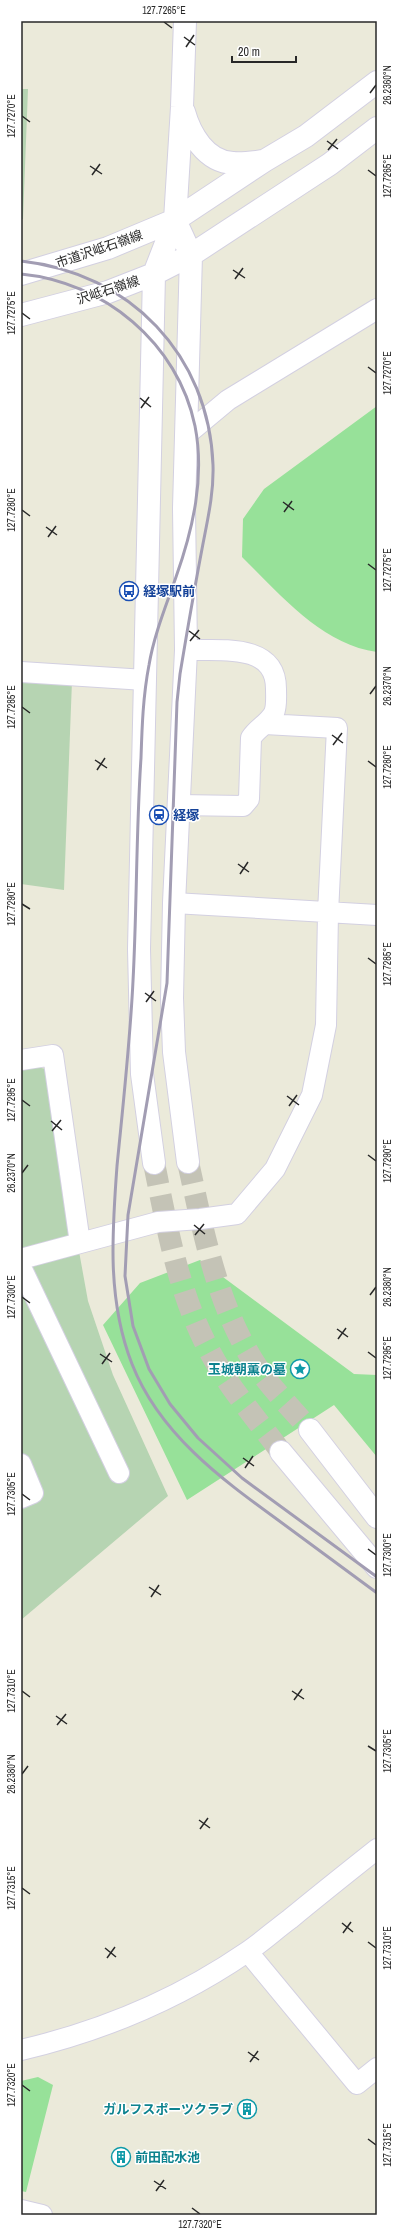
<svg xmlns="http://www.w3.org/2000/svg" width="398" height="2236" viewBox="0 0 398 2236" font-family="'Archivo Narrow','Noto Sans JP',sans-serif">
<style>
.green{fill:#97e199}
.cemetery{fill:#b6d4b2}
.lines{fill:none;stroke-linecap:round;stroke-linejoin:round}
.tertiary-tunnel{stroke:#c4c3b6;stroke-width:22;stroke-dasharray:22 11;stroke-linecap:butt}
.minor-casing{stroke:#d3d0e1;stroke-width:22}
.tertiary-casing{stroke:#d3d0e1;stroke-width:24}
.minor{stroke:#fff;stroke-width:20}
.tertiary{stroke:#fff;stroke-width:22}
.rail{stroke:#a29db3;stroke-width:3}
.ticks{fill:none;stroke:#282828;stroke-width:1.5}
.labels{text-anchor:middle;dominant-baseline:central;stroke-width:3;stroke-linejoin:round;paint-order:stroke}
.street-label{font-size:13px;fill:#282828;stroke:#fff}
.transit-label{font-size:13px;font-weight:bold;fill:#164399;stroke:#fff;text-anchor:start}
.culture-label{font-size:13px;font-weight:bold;fill:#0d838f;stroke:#fff;text-anchor:end}
.neatline{fill:none;stroke:#282828;stroke-width:1.5}
.ticks-label{font-size:10px;text-anchor:middle;fill:#282828}
</style>
<rect width="100%" height="100%" fill="#ebeada"/>
<path class="green" d="M377,406V652C321,644 281,595 242,557L243,519L264,489Z
M200,1260L354,1374L377,1375V1457L334,1405L187,1500L103,1325L140,1283Z
M38,2077L53,2085L26,2192L21,2191V2081Z"/>
<path class="cemetery" d="M21,89H28L23,219H21Z
M21,679L72,681L64,890L21,884Z
M27,1065L46,1069L88,1301L113,1375L168,1496L21,1620V1070Z"/>
<g class="lines">
<path class="tertiary-tunnel" d="M188,1162C204,1234 217,1308 259,1370C274,1391 294,1411 310,1430
M154,1163C167,1227 178,1292 209,1350C228,1387 257,1419 281,1452"/>
<defs>
<path id="minor" d="M186,435L228,400L377,309
M21,672L145,680
M178,805L243,806L249,799L251,738C257,728 268,724 274,713C277,706 276,697 276,689C276,642 219,651 186,650
M174,903L377,915
M21,1060L53,1055L80,1243
M21,1259L158,1222L200,1219L237,1214L275,1169L312,1095L326,1025L328,913L337,728L265,724
M21,1267L119,1473
M21,1464L33,1493L21,1498
M248,1952L357,2084L377,2068
M21,2050C102,2031 177,2000 247,1952C262,1942 275,1930 290,1919C319,1895 348,1872 377,1849
M21,2210L42,2215"/>
<path id="tertiary" d="M184,112C190,134 206,162 233,163C243,164 254,162 264,161
M175,220L191,255L184,508L186,650L174,903L172,998L174,1052L188,1162
M21,274L108,248L175,220L264,161L306,136L377,82
M21,315L108,292L154,274L191,255L330,164L377,128
M154,1163L142,1074L139,949L154,274L175,220L182,107L185,21
M310,1430L377,1517
M281,1452L377,1567"/>
</defs>
<use href="#minor" class="minor-casing"/>
<use href="#tertiary" class="tertiary-casing"/>
<use href="#minor" class="minor"/>
<use href="#tertiary" class="tertiary"/>
<path class="rail" d="M21,261C130,273 209,355 213,465C214,494 207,522 202,549C194,591 187,632 180,674L177,702L167,983L128,1215L125,1276L133,1326L149,1369L170,1404L198,1438L242,1478L377,1577
M21,274C104,282 178,343 195,426C205,477 193,529 176,577C166,606 154,635 149,665C143,696 142,727 141,758C136,832 137,907 133,981C130,1043 123,1105 117,1166C112,1233 107,1300 132,1364C159,1433 220,1478 278,1520C311,1544 344,1569 377,1593"/>
</g>
<path class="ticks" d="M164,22L172,28M184,37L195,45M186,47L194,35M370,93L376,85M22,116L30,122M327,141L338,149M328,150L337,139M90,166L102,174M368,170L376,176M92,175L100,164M233,270L245,278M235,279L243,268M22,313L30,319M368,367L376,373M140,398L151,407M141,408L149,397M283,502L294,510M22,510L30,516M284,512L292,501M46,527L57,535M48,537L56,526M368,564L376,570M189,631L200,639M190,641L199,630M370,694L376,686M22,707L30,713M332,735L343,743M333,745L342,733M95,760L107,768M368,761L376,767M97,770L105,758M238,864L249,872M240,874L248,862M22,904L30,909M368,958L376,964M145,993L156,1001M146,1002L154,991M287,1096L299,1105M22,1100L30,1106M289,1106L297,1095M51,1121L62,1130M52,1131L61,1120M368,1155L376,1161M22,1173L28,1165M194,1225L205,1234M195,1235L204,1224M370,1295L376,1287M22,1297L30,1303M337,1329L348,1337M338,1339L346,1328M368,1352L376,1358M100,1354L112,1362M102,1364L110,1353M243,1458L254,1466M245,1468L253,1456M22,1494L30,1500M368,1549L376,1555M149,1587L161,1595M151,1597L159,1585M22,1691L30,1697M292,1691L304,1699M294,1700L302,1689M56,1716L67,1724M57,1725L66,1714M368,1746L376,1751M22,1774L28,1766M199,1820L210,1828M200,1829L208,1818M22,1888L30,1894M342,1923L353,1932M343,1933L351,1922M368,1942L376,1948M105,1948L116,1957M107,1958L115,1947M248,2052L259,2060M250,2062L258,2051M22,2085L30,2091M368,2139L376,2145M154,2181L166,2189M156,2191L164,2180M192,2208L200,2214"/>
<defs>
<symbol id="bus-ring" viewBox="-11 -11 22 22"><circle r="9.5" fill="#fff" stroke="#1a4fb4" stroke-width="1.5"/><path d="M-5-6H5V4H4V6H2V4H-2V6H-4V4H-5ZM-3.5-4V0h7V-4ZM-3.5 1.2v1.5H-2V1.2ZM2 1.2v1.5H3.5V1.2Z" fill="#1a4fb4"/></symbol>
<symbol id="station-ring" viewBox="-11 -11 22 22"><circle r="9.5" fill="#fff" stroke="#1a4fb4" stroke-width="1.5"/><path d="M-3-6H3Q5-6 5-4V2Q5 4 3 4L4.5 6H3L1.5 4h-3L-3 6H-4.5L-3 4Q-5 4-5 2V-4Q-5-6-3-6ZM-3.5-4v3h7v-3ZM-3.5 1v1.5H-2V1ZM2 1v1.5H3.5V1Z" fill="#1a4fb4"/></symbol>
<symbol id="sight-ring" viewBox="-11 -11 22 22"><circle r="9.5" fill="#fff" stroke="#0f9aa8" stroke-width="1.5"/><path d="M0-6L1.8-2.2L6-1.7L2.9 1.2L3.7 5.4L0 3.3L-3.7 5.4L-2.9 1.2L-6-1.7L-1.8-2.2Z" fill="#0f9aa8"/></symbol>
<symbol id="building-ring" viewBox="-11 -11 22 22"><circle r="9.5" fill="#fff" stroke="#0f9aa8" stroke-width="1.5"/><path d="M-4-6H4V6H1V3H-1V6H-4ZM-2.5-4.3h1.7v1.8h-1.7ZM.8-4.3h1.7v1.8H.8ZM-2.5-1h1.7V.8h-1.7ZM.8-1h1.7V.8H.8Z" fill="#0f9aa8"/></symbol>
</defs>
<g fill-rule="evenodd">
<use href="#bus-ring" x="118" y="580" width="22" height="22"/>
<use href="#station-ring" x="148" y="804" width="22" height="22"/>
<use href="#sight-ring" x="289" y="1358" width="22" height="22"/>
<use href="#building-ring" x="236" y="2098" width="22" height="22"/>
<use href="#building-ring" x="110" y="2146" width="22" height="22"/>
</g>
<g class="labels">
<g class="street-label">
<text transform="translate(99 249) rotate(-19)">市道沢岻石嶺線</text>
<text transform="translate(108 290) rotate(-18)">沢岻石嶺線</text>
</g>
<g class="transit-label">
<text x="143" y="591">経塚駅前</text>
<text x="173" y="815">経塚</text>
</g>
<g class="culture-label">
<text x="286" y="1369">玉城朝薫の墓</text>
<text x="233" y="2109">ガルフスポーツクラブ</text>
<text x="135" y="2157" text-anchor="start">前田配水池</text>
</g>
</g>
<rect width="398" height="2236" fill="none" stroke="#ffffff" stroke-width="44"/>
<path d="M232 56v6h64v-6" fill="none" stroke="#282828" stroke-width="2"/>
<text x="238" y="56" font-size="12" fill="#282828" stroke="#ffffff" stroke-width="3" paint-order="stroke">20 m</text>
<rect x="22" y="22" width="354" height="2192" class="neatline"/>
<g class="ticks-label">
<text x="164" y="14">127.7265°E</text>
<text transform="translate(387 85) rotate(-90)" y="4">26.2360°N</text>
<text transform="translate(11 116) rotate(-90)" y="4">127.7270°E</text>
<text transform="translate(387 176) rotate(-90)" y="4">127.7265°E</text>
<text transform="translate(11 313) rotate(-90)" y="4">127.7275°E</text>
<text transform="translate(387 373) rotate(-90)" y="4">127.7270°E</text>
<text transform="translate(11 510) rotate(-90)" y="4">127.7280°E</text>
<text transform="translate(387 570) rotate(-90)" y="4">127.7275°E</text>
<text transform="translate(387 686) rotate(-90)" y="4">26.2370°N</text>
<text transform="translate(11 707) rotate(-90)" y="4">127.7285°E</text>
<text transform="translate(387 767) rotate(-90)" y="4">127.7280°E</text>
<text transform="translate(11 904) rotate(-90)" y="4">127.7290°E</text>
<text transform="translate(387 964) rotate(-90)" y="4">127.7285°E</text>
<text transform="translate(11 1100) rotate(-90)" y="4">127.7295°E</text>
<text transform="translate(387 1161) rotate(-90)" y="4">127.7290°E</text>
<text transform="translate(11 1173) rotate(-90)" y="4">26.2370°N</text>
<text transform="translate(387 1287) rotate(-90)" y="4">26.2380°N</text>
<text transform="translate(11 1297) rotate(-90)" y="4">127.7300°E</text>
<text transform="translate(387 1358) rotate(-90)" y="4">127.7295°E</text>
<text transform="translate(11 1494) rotate(-90)" y="4">127.7305°E</text>
<text transform="translate(387 1555) rotate(-90)" y="4">127.7300°E</text>
<text transform="translate(11 1691) rotate(-90)" y="4">127.7310°E</text>
<text transform="translate(387 1751) rotate(-90)" y="4">127.7305°E</text>
<text transform="translate(11 1774) rotate(-90)" y="4">26.2380°N</text>
<text transform="translate(11 1888) rotate(-90)" y="4">127.7315°E</text>
<text transform="translate(387 1948) rotate(-90)" y="4">127.7310°E</text>
<text transform="translate(11 2085) rotate(-90)" y="4">127.7320°E</text>
<text transform="translate(387 2145) rotate(-90)" y="4">127.7315°E</text>
<text x="200" y="2228">127.7320°E</text>
</g>
</svg>
